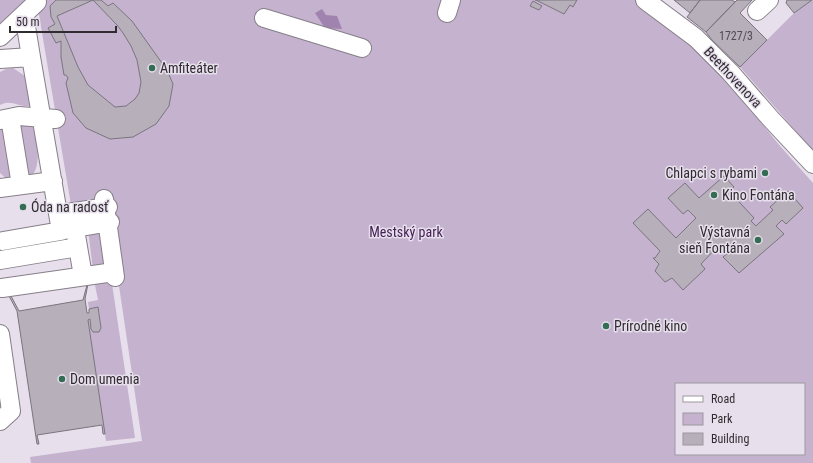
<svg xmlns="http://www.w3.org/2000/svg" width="813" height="463" viewBox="0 0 813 463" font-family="'Roboto Condensed',sans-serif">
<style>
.green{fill:#c4b2ce;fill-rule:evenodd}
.water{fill:#a084af}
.building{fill:#b7b0bb;stroke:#7b757f;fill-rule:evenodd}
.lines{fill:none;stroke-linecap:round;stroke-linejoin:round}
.minor-casing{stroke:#867f89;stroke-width:20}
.minor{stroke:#fff;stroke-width:18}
.poi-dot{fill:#346c54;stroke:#e7dfeb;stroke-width:1.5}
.labels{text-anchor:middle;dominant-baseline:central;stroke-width:3;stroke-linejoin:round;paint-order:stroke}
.number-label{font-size:12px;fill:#514d54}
.poi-label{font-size:14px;fill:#2f2c31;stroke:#e7dfeb;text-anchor:start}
.street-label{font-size:14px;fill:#2f2c31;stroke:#e7dfeb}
.park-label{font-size:14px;fill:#452057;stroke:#e7dfeb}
</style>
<rect width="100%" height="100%" fill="#e7dfeb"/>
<path class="green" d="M0,0H636L691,44L732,83L754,114L780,146L813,183V463H31L30,457L142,441L110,225L71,205L37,3L0,37ZM676,384H804V454H676Z
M812,0H813V151L740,67L794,13Z
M13,68L28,78L32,103L29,106C18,107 11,99 0,105V72L6,69Z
M0,122H3L17,176L9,181L0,173Z
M31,122C37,137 44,168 28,180L14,125Z
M104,226L110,268L93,270L88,229Z
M111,277L135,438L106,441L88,320L90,319L91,329L93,332H99L101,328L98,307L89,309L88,302L98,300L94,280Z"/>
<path class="water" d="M322,9L326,15L337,16L342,29L325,28L315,13Z"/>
<path class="building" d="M56,0H101L108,6L113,3L132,21L167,70L173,84L169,106L156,124L133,137L110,139L86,128L73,113L66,83L68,78L66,75H64L61,57V41L56,43L48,28L55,24L51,17L50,6ZM93,0L117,25L123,33L131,46L137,60L141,82L139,93L135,99L126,106L115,107L88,85L78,67L57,16Z
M536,0H535H577L573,7L570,5L564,14Z
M674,0H700L690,13Z
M700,0H732L735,2L706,32L687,17Z
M737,0H752L740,13L767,40L740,67L712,40L706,32Z
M787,0H812L794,13L786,3Z
M533,1L542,6L539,10L530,6Z
M724,176L734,187L729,191L754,218L751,221L756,226L773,210L770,207L788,191L803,208L786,224L782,220L776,226L784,234L739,273L723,257L728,253L720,244L701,264L705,269L683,290L672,278L665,282L655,271L659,264L653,258H655L660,251L633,223L648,209L676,238L696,218L688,210L683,214L668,198L685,183L699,198Z
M88,284L85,299L87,313H89V309L98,307L101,328L99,332H93L91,329L90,319L88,320L105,434H103L102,425L37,435L39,444H37L17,311L9,296H11L19,311L83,300L87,285Z"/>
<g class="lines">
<defs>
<path id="minor" d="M645,0L696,38L730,72L770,118L813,164
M757,11L769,0
M447,13L451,0
M24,14L31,57
M264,18L362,48
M0,37L37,2
M0,59L31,57L61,231L3,241
M10,118L21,185
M0,120L19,116L56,119
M0,188L53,181
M104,199L115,277
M72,212L83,276
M61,214L108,207
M64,230L110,222
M0,260L78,247
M2,288L114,272
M0,334L11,411L0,421"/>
</defs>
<use href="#minor" class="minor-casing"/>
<use href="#minor" class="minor"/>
</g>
<g class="poi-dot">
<circle cx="152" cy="68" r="4"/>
<circle cx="765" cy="173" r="4"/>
<circle cx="714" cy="195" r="4"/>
<circle cx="23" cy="207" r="4"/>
<circle cx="758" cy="240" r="4"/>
<circle cx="606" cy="326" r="4"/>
<circle cx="62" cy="379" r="4"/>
</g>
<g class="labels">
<g class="number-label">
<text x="736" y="36">1727/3</text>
</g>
<g class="poi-label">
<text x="160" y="68">Amfiteáter</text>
<text x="757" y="173" text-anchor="end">Chlapci s rybami</text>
<text x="722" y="195">Kino Fontána</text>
<text x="31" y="207">Óda na radosť</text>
<text x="750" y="232" text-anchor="end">Výstavná<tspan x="750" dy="16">sieň Fontána</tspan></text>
<text x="614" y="326">Prírodné kino</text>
<text x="70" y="379">Dom umenia</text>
</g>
<g class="street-label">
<text transform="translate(733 77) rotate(47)">Beethovenova</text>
</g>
<g class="park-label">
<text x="406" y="232">Mestský park</text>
</g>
</g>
<rect x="675" y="383" width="130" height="72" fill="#e7dfeb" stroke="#9d97a1"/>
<rect x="683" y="396" width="20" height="6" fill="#ffffff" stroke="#9d97a1"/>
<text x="711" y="403" font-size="12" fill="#2f2c31">Road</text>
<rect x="683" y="413" width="20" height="12" fill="#c4b2ce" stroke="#9d97a1"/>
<text x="711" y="423" font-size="12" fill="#2f2c31">Park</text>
<rect x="683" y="433" width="20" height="12" fill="#b7b0bb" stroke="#9d97a1"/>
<text x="711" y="443" font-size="12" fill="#2f2c31">Building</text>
<path d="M10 26v6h106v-6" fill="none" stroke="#2f2c31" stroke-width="2"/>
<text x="16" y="26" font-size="12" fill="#2f2c31" stroke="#e7dfeb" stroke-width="3" paint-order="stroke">50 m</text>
</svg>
